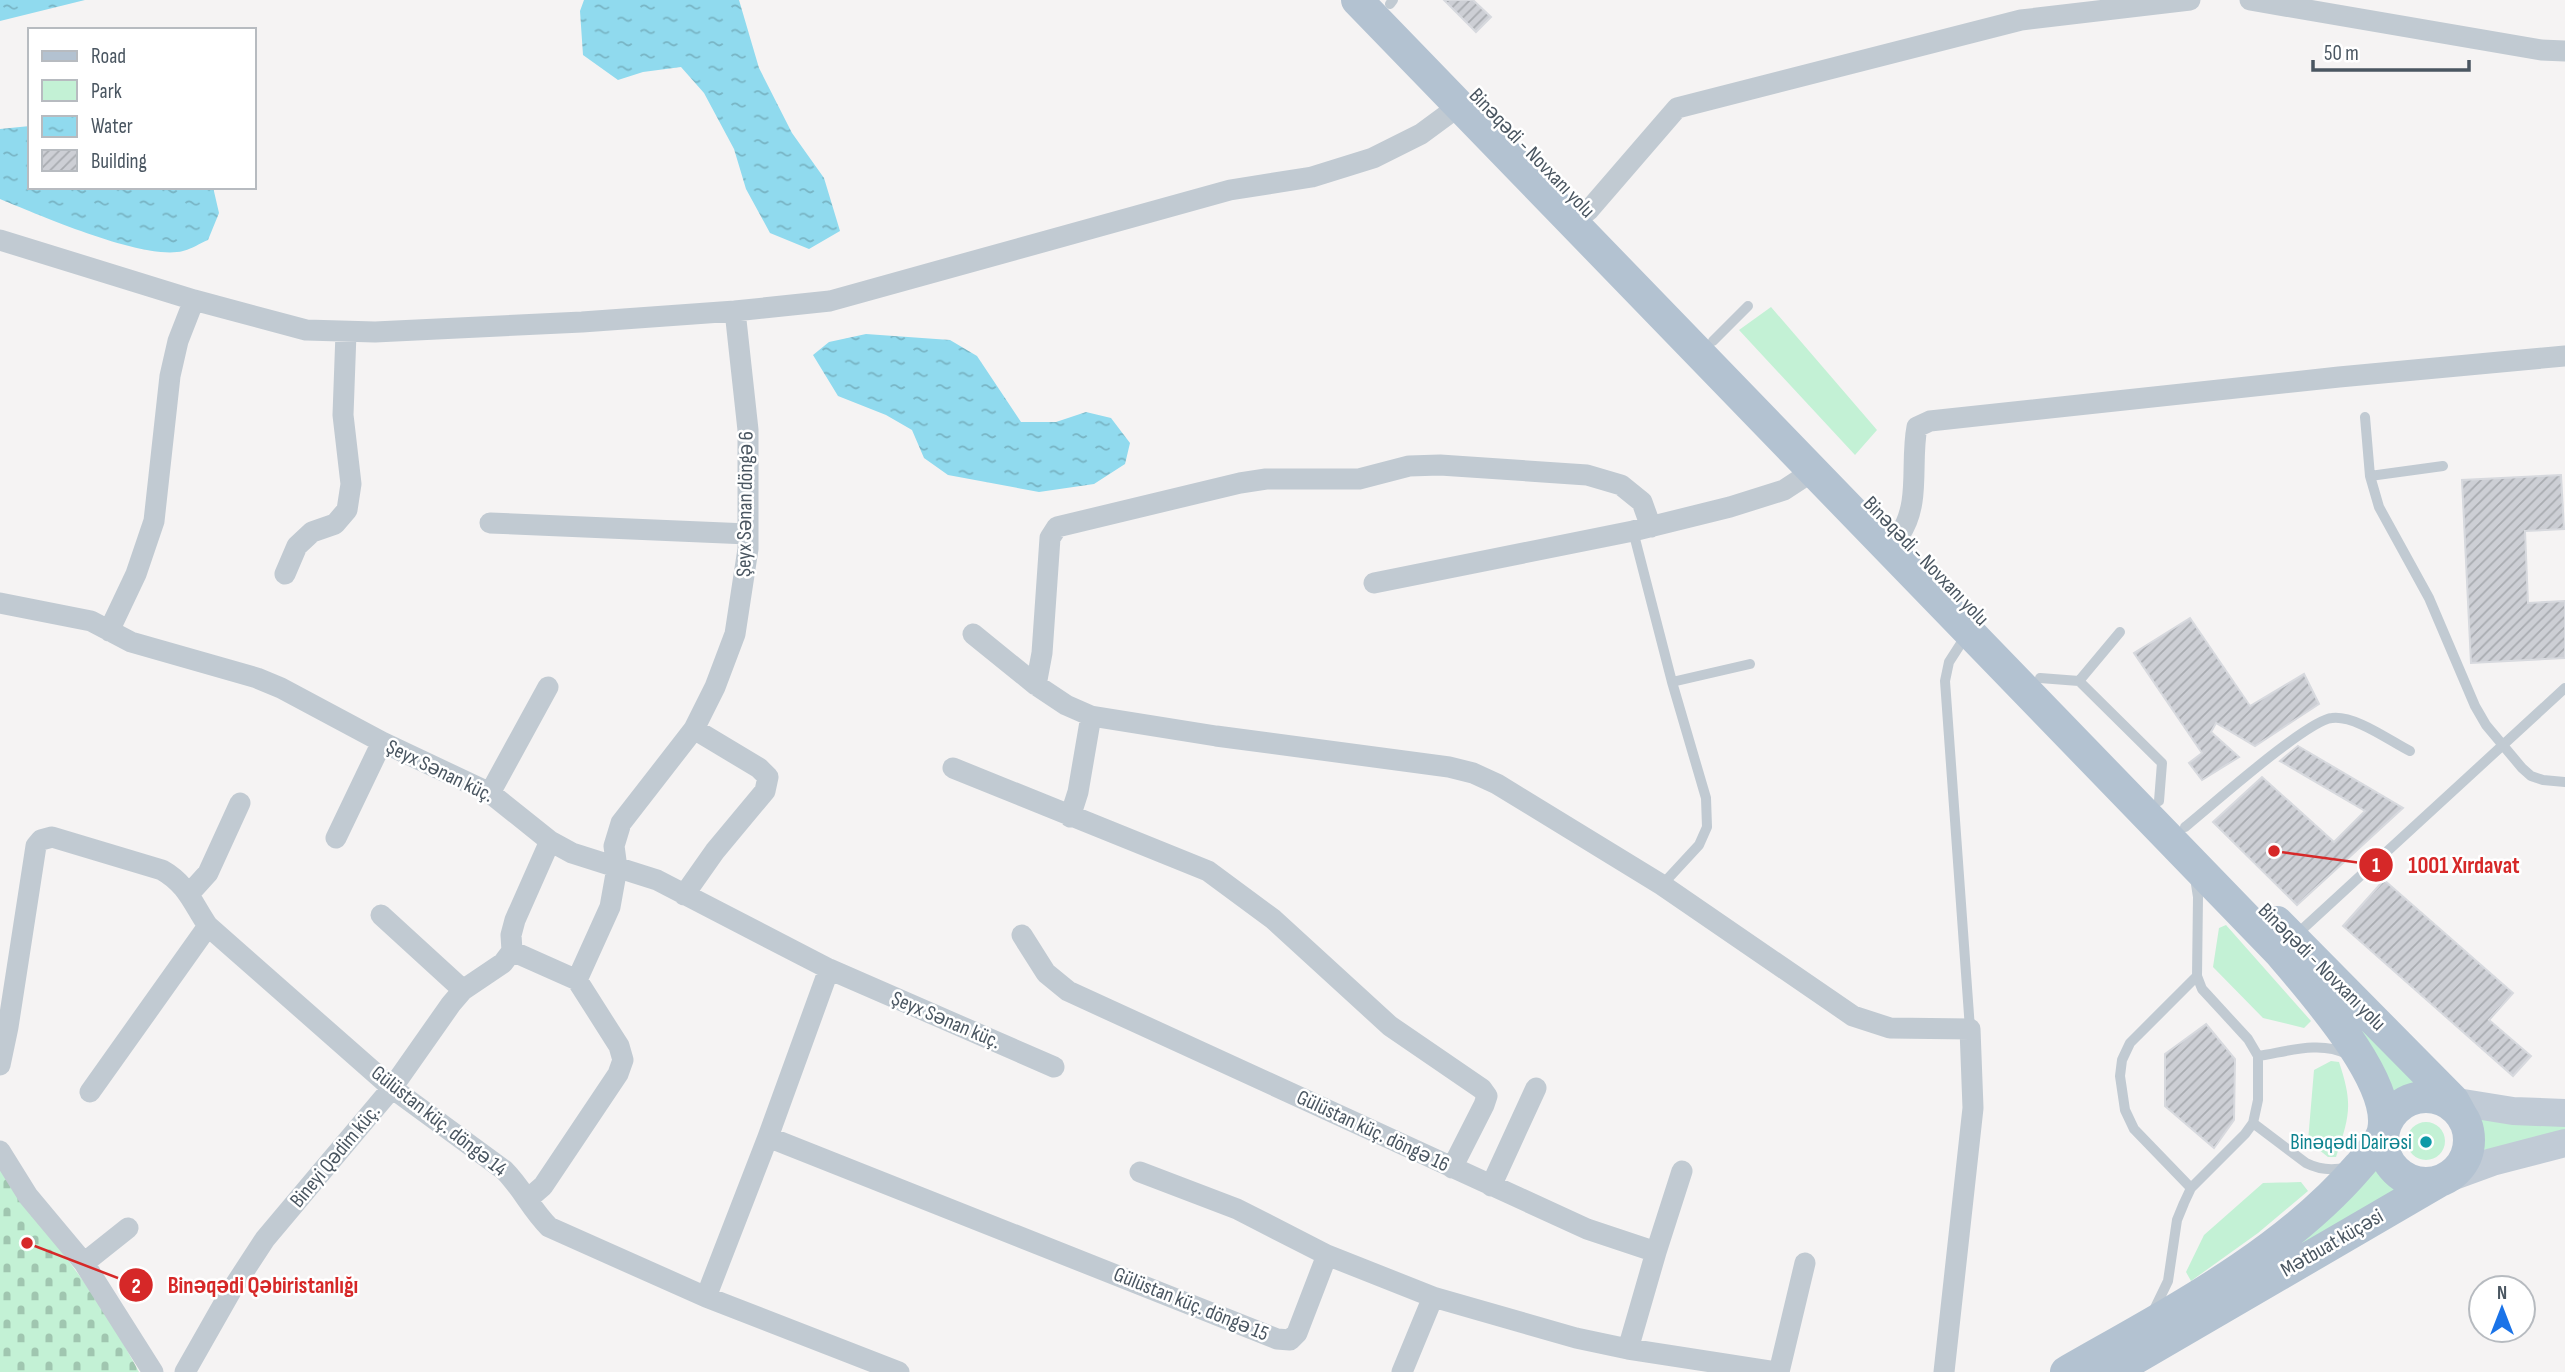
<svg xmlns="http://www.w3.org/2000/svg" width="2565" height="1372" viewBox="0 0 2565 1372" font-family="'Sofia Sans Condensed',sans-serif">
<style>
.green{fill:#c3f1d5}
.cemetery{fill:url(#cemetery-stones)}
.water{fill:url(#water-ripples)}
.building{fill:url(#building-hatch);stroke:#d7d9de;stroke-width:2}
.lines{fill:none;stroke-linecap:round;stroke-linejoin:round}
.lane{stroke:#c1cad2;stroke-width:10}
.street{stroke:#c1cad2;stroke-width:21}
.secondary{stroke:#c1cbd6;stroke-width:28}
.primary{stroke:#b3c2d1;stroke-width:32}
.culture-dot{fill:#0f9aa8;stroke:#fff;stroke-width:2.5}
.labels{text-anchor:middle;dominant-baseline:central;stroke-width:5;stroke-linejoin:round;paint-order:stroke}
.street-label{font-size:21px;fill:#4a5661;stroke:#fff}
.culture-label{font-size:21px;fill:#0d838f;stroke:#fff;text-anchor:end}
.leader{fill:none;stroke:#d62828;stroke-width:2.5}
.callout-dot{fill:#d62828;stroke:#fff;stroke-width:2.5}
.mark-label{font-size:21px;text-anchor:middle;font-weight:bold;fill:#fff}
.callout-label{font-size:23px;text-anchor:middle;font-weight:bold;fill:#d62828;stroke:#fff;stroke-width:5;stroke-linejoin:round;paint-order:stroke}
</style>
<defs>
<pattern id="cemetery-stones" width="16" height="16" patternUnits="userSpaceOnUse" patternTransform="scale(1.75)"><rect width="16" height="16" fill="#c3f1d5"/><path d="M2 7V4a2 2 0 0 1 4 0v3zM10 15v-3a2 2 0 0 1 4 0v3z" fill="#a0c6b0"/></pattern>
<pattern id="water-ripples" width="26" height="14" patternUnits="userSpaceOnUse" patternTransform="scale(1.75)"><rect width="26" height="14" fill="#90daee"/><path d="M2 4q2-2 4 0t4 0M15 11q2-2 4 0t4 0" fill="none" stroke="#78b4c4"/></pattern>
<pattern id="building-hatch" width="6" height="6" patternUnits="userSpaceOnUse" patternTransform="scale(1.75)"><rect width="6" height="6" fill="#cdcfd5"/><path d="M-1 1l2-2M0 6l6-6M5 7l2-2" fill="none" stroke="#a8abb0"/></pattern>
</defs>
<rect width="100%" height="100%" fill="#f5f3f3"/>
<path class="green" d="M1771,307L1877,430L1855,455L1739,330Z
M2226,925L2311,1021L2304,1028L2263,1018L2213,967L2219,928Z
M2322,984L2417,1085L2400,1091L2391,1099Z
M2331,1061L2339,1062C2353,1104 2350,1115 2336,1157H2328L2308,1141L2314,1070Z
M2475,1118L2565,1122V1133L2481,1151L2480,1131Z
M2407 1141a19 19 0 1 1 38 0a19 19 0 1 1-38 0Z
M2377,1160L2391,1180L2401,1187L2281,1256Z
M2301,1182L2308,1191L2258,1233L2191,1281L2186,1272L2204,1235L2263,1183Z"/>
<path class="cemetery" d="M0,1169L105,1310L139,1372H0Z"/>
<path class="water" d="M0,0H85L0,21Z
M584,0H739L759,68L792,133L824,178L840,231L809,249L770,233L746,189L734,149L704,93L681,67L643,72L618,80L583,55L580,11Z
M30,126V187H213L219,213L208,240C200,243 192,249 183,251C144,261 39,215 0,199V129Z
M866,334L950,340L977,356L1021,422H1056L1086,412L1111,418L1130,443L1125,464L1094,484L1039,492L948,475L924,458L912,430L886,415L838,396L813,355L829,342Z"/>
<path class="building" d="M1444,0H1473L1491,17L1476,32Z
M2561,475L2564,529L2525,531L2528,603L2565,601V658L2471,663L2462,480Z
M2190,618L2250,706L2304,674L2319,704L2255,746L2216,723L2211,732L2239,757L2202,780L2189,763L2202,753L2134,653Z
M2298,746L2403,808L2297,905L2213,822L2262,777L2334,842L2365,811L2280,761Z
M2384,880L2513,993L2489,1020L2531,1056L2513,1076L2343,926Z
M2206,1024L2235,1059L2234,1120L2214,1148L2165,1106V1054Z"/>
<g class="lines">
<path class="lane" d="M1390,4L1393,0
M1713,341L1748,306
M2365,417L2370,476L2379,507L2429,598L2475,706L2486,725L2522,768L2531,776L2543,780L2565,782
M2370,476L2443,466
M1633,531L1672,682L1706,798L1707,827L1699,845L1662,885
M1967,634L1949,662L1945,681L1970,1029
M2040,678L2079,681L2162,763L2159,801
M2079,681L2120,632
M1672,682L1750,664
M2185,827C2210,807 2307,720 2332,718C2355,715 2390,741 2410,751
M2296,935L2565,688
M2258,1056C2286,1052 2320,1040 2347,1054
M2253,1123L2306,1163C2320,1170 2333,1171 2347,1167
M2191,1188L2134,1129L2125,1110L2120,1076L2122,1060L2130,1043L2197,976
M2153,1312L2168,1281L2177,1220L2184,1203L2191,1188L2245,1134L2253,1123L2258,1100V1056L2248,1039L2202,989L2197,976L2198,897L2195,878"/>
<path class="street" d="M2250,0L2541,50L2565,51
M1588,211L1677,108L2021,20L2190,0
M0,240L194,300L306,330L375,332L582,322L735,311L830,301L1230,190L1312,177L1373,158L1421,134L1459,106
M490,523L748,534
M1900,534C1921,503 1910,463 1917,427L1930,421L2339,377L2565,356
M285,574L297,546L312,532L335,524L347,510L351,484L343,415L346,333
M1374,583L1633,531L1730,507L1784,490L1813,471
M0,603L91,621L131,642L257,678L281,688L382,742L490,793L550,841L572,853L657,880L829,969L1054,1067
M109,631L136,574L154,521L170,376L178,341L194,300
M973,634L1036,685L1066,705L1091,716L1216,736L1449,767L1473,773L1497,784L1662,885L1853,1016L1890,1028L1970,1029L1973,1108L1944,1372
M1036,685L1042,653L1050,538L1057,527L1240,483L1266,479H1359L1409,466L1440,465L1587,475L1621,485L1642,502L1651,527
M953,768L1208,871L1273,919L1390,1026L1482,1089L1487,1096L1484,1105L1452,1168
M490,793L548,687
M1070,817L1078,792L1091,716
M336,838L382,742
M189,894L208,873L240,803
M684,895L715,851L765,791L768,777L759,768L694,729
M381,915L463,990
M1022,935L1046,973L1068,991L1587,1229L1656,1252L1628,1349
M512,951L577,980
M0,1065L8,1027L36,846L41,840L52,837L162,870C187,884 193,904 208,926L392,1088L504,1170C522,1188 531,1209 549,1227L706,1297L899,1372
M90,1092L208,926
M768,1137L1277,1339L1290,1340L1297,1333L1327,1255L1433,1297L1576,1338L1628,1349L1776,1372
M0,1151L28,1196L84,1263L153,1372
M1140,1172L1237,1209L1327,1255
M1491,1186L1536,1088
M528,1199L543,1186L618,1074L623,1060L619,1046L577,980L610,907L617,868L614,846L621,823L694,729L715,687L735,634L748,549V430L735,311
M1656,1252L1682,1171
M84,1263L128,1228
M706,1297L768,1137L829,969
M185,1372L231,1291L265,1239L392,1088L451,1004L463,990L503,963L512,951L511,935L515,920L550,841
M1402,1372L1433,1297
M1779,1372L1805,1263"/>
<path class="secondary" d="M2426,1097L2513,1111L2565,1113
M2440,1181L2492,1162L2565,1143"/>
<path class="primary" d="M1357,0L2279,952C2309,988 2394,1081 2383,1131C2380,1143 2367,1157 2359,1166C2283,1255 2167,1314 2066,1372
M2277,922L2453,1100L2465,1122
M2383 1140a43 43 0 1 1 86 0a43 43 0 1 1-86 0Z
M2112,1372L2440,1181"/>
</g>
<circle class="culture-dot" cx="2426" cy="1142" r="7"/>
<g class="labels">
<g class="street-label">
<text transform="translate(1532 153) rotate(46)">Binəqədi - Novxanı yolu</text>
<text transform="translate(745 504) rotate(-89)">Şeyx Sənan döngə 6</text>
<text transform="translate(1926 561) rotate(46)">Binəqədi - Novxanı yolu</text>
<text transform="translate(440 771) rotate(26)">Şeyx Sənan küç.</text>
<text transform="translate(2322 967) rotate(45)">Binəqədi - Novxanı yolu</text>
<text transform="translate(946 1020) rotate(23)">Şeyx Sənan küç.</text>
<text transform="translate(439 1121) rotate(38)">Gülüstan küç. döngə 14</text>
<text transform="translate(1373 1131) rotate(25)">Gülüstan küç. döngə 16</text>
<text transform="translate(335 1156) rotate(-50)">Bineyi Qədim küç.</text>
<text transform="translate(2332 1243) rotate(-30)">Mətbuat küçəsi</text>
<text transform="translate(1191 1304) rotate(22)">Gülüstan küç. döngə 15</text>
</g>
<g class="culture-label">
<text x="2412" y="1142">Binəqədi Dairəsi</text>
</g>
</g>
<path class="leader" d="M2274 851L2376 865M27 1243L136 1285"/>
<g class="callout-dot">
<circle cx="2274" cy="851" r="7"/>
<circle cx="27" cy="1243" r="7"/>
<circle cx="2376" cy="865" r="18"/>
<circle cx="136" cy="1285" r="18"/>
</g>
<g class="mark-label">
<text x="2376" y="872">1</text>
<text x="136" y="1293">2</text>
</g>
<g class="callout-label">
<text x="2464" y="873">1001 Xırdavat</text>
<text x="263" y="1293">Binəqədi Qəbiristanlığı</text>
</g>
<rect x="28" y="28" width="228" height="161" fill="#ffffff" stroke="#b7bbc0" stroke-width="2"/>
<rect x="42" y="51" width="35" height="10" fill="#b3c2d1" stroke="#b7bbc0" stroke-width="2"/>
<text x="91" y="63" font-size="21" fill="#4a5661">Road</text>
<rect x="42" y="80" width="35" height="21" fill="#c3f1d5" stroke="#b7bbc0" stroke-width="2"/>
<text x="91" y="98" font-size="21" fill="#4a5661">Park</text>
<rect x="42" y="116" width="35" height="21" fill="url(#water-ripples)" stroke="#b7bbc0" stroke-width="2"/>
<text x="91" y="133" font-size="21" fill="#4a5661">Water</text>
<rect x="42" y="150" width="35" height="21" fill="url(#building-hatch)" stroke="#b7bbc0" stroke-width="2"/>
<text x="91" y="168" font-size="21" fill="#4a5661">Building</text>
<g transform="translate(2502 1309)"><circle r="33" fill="#ffffff" stroke="#b7bbc0" stroke-width="2"/>
<path d="M0-5L12 26L0 18L-12 26Z" fill="#1a73e8"/>
<text y="-10" font-size="19" font-weight="bold" text-anchor="middle" fill="#4a5661">N</text>
</g>
<path d="M2313 60v10h156v-10" fill="none" stroke="#4a5661" stroke-width="3.5"/>
<text x="2324" y="60" font-size="21" fill="#4a5661" stroke="#ffffff" stroke-width="5" paint-order="stroke">50 m</text>
</svg>
